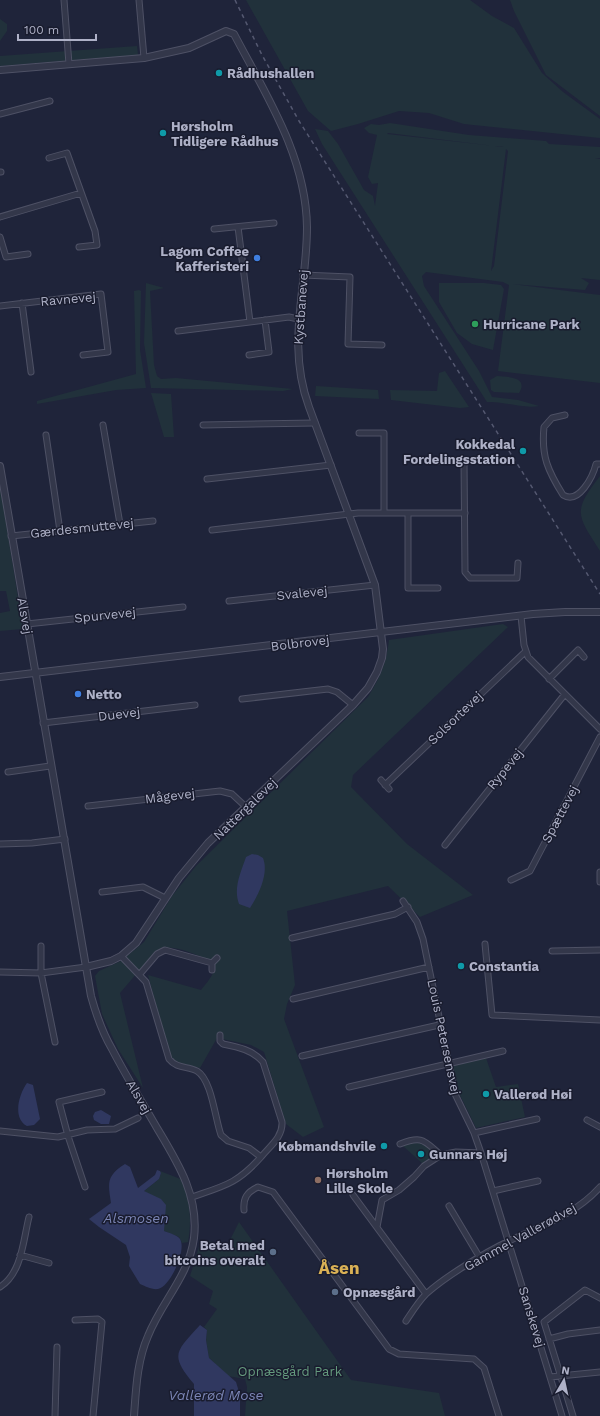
<svg xmlns="http://www.w3.org/2000/svg" width="600" height="1416" viewBox="0 0 600 1416" font-family="'Work Sans',sans-serif">
<style>
.green{fill:#21313b;fill-rule:evenodd}
.water{fill:#303860}
.lines{fill:none;stroke-linecap:round;stroke-linejoin:round}
.minor-casing{stroke:#4e5165;stroke-width:7}
.tertiary-casing{stroke:#4e5165;stroke-width:8}
.minor{stroke:#33374a;stroke-width:5}
.tertiary{stroke:#33374a;stroke-width:6}
.rail{stroke:#555971;stroke-width:1.5;stroke-dasharray:4 4;stroke-linecap:butt}
.culture-dot{fill:#0f9aa8;stroke:#191c2e;stroke-width:1.5}
.shop-dot{fill:#3f7fe0;stroke:#191c2e;stroke-width:1.5}
.leisure-dot{fill:#2e9e5b;stroke:#191c2e;stroke-width:1.5}
.education-dot{fill:#8d6e63;stroke:#191c2e;stroke-width:1.5}
.service-dot{fill:#5c6f8a;stroke:#191c2e;stroke-width:1.5}
.labels{text-anchor:middle;dominant-baseline:central;stroke-width:3;stroke-linejoin:round;paint-order:stroke}
.poi-label{font-size:13px;font-weight:bold;fill:#aeb1c7;stroke:#191c2e;text-anchor:start}
.street-label{font-size:13px;fill:#aeb1c7;stroke:#191c2e}
.park-label{font-size:13px;fill:#64997d;stroke:#191c2e}
.water-label{font-size:14px;font-style:italic;fill:#7b85b5;stroke:#191c2e}
.district-label{font-size:17px;font-weight:bold;fill:#dab155;stroke:#191c2e}
</style>
<rect width="100%" height="100%" fill="#1f243a"/>
<path class="green" d="M246,0H470L492,16L514,28L542,73L563,92L600,119V138L464,124L429,113L399,111L358,124L331,131L308,111Z
M510,0H600V116L546,75L514,11Z
M0,19L7,24V31L0,41Z
M137,46L138,55L0,66V56Z
M390,123L469,135L546,141L549,144L600,147V158H595L600,159V280L581,278L589,283L585,290L512,284L600,295V383L498,371L509,285L503,282L426,272L422,276L424,286L479,371L492,397L518,400L539,406C522,409 505,401 487,402L322,144L315,129L328,131L338,144L364,190L373,196L375,206L378,183L372,184L368,177L377,135L369,133L364,128L371,124L379,125ZM388,133L503,147H504L387,134ZM506,149L508,151L494,266L491,271Z
M146,283L164,288L150,291L154,365L157,376L161,379L176,378L293,389L283,391L151,388L144,343Z
M439,283H484L501,285L504,289L493,350L472,344L457,333L439,302Z
M139,290L141,291L140,350L146,388L116,390L37,404V401L136,374L134,291Z
M445,371L469,407L460,408L391,400L390,390L437,391L439,373Z
M497,376C508,377 529,377 519,393L494,392L491,390L490,380Z
M316,386L378,390L379,399L315,396Z
M151,393L171,394L174,437H164Z
M600,476V551C577,515 572,512 600,476Z
M0,485L23,629L0,631V613L10,611L6,591H0Z
M503,624L508,627L353,775L351,787L407,844L473,895L420,917L388,886L287,911L295,985L287,1004L284,1019L324,1127L303,1137L286,1124L264,1052L251,1045L217,1038L200,1068L179,1063L170,1057L148,975L201,990C207,982 219,970 213,960L203,959L202,957C188,952 169,942 155,952L120,993L143,1088L118,1049L102,1014L95,976L99,971L121,961L144,942L172,896L196,866L368,697C381,676 386,664 389,640Z
M486,1058L496,1087L518,1084L525,1117L476,1128L459,1093L453,1066Z
M414,1141L423,1142L437,1154L423,1164L403,1146Z
M160,1171L183,1180C190,1201 192,1220 188,1242L182,1243L179,1237L164,1231L144,1191L159,1179L161,1173Z
M239,1222L351,1380L439,1393L445,1416H245L247,1387L245,1379L228,1376L209,1358L206,1340L207,1330L204,1327L217,1309L209,1304L213,1291L190,1276L201,1240L228,1244Z"/>
<path class="water" d="M252,854L258,855L263,858C269,873 259,894 250,908L239,904C233,888 241,872 246,857Z
M27,1083L33,1085L40,1119L34,1125L27,1126C12,1118 19,1094 27,1083Z
M101,1110L111,1116L109,1124H101L94,1120L93,1116L95,1112Z
M125,1164L130,1167L138,1188L155,1175L157,1170L160,1171L161,1173L159,1179L144,1191L161,1199L166,1205L164,1231C169,1233 177,1235 180,1239C187,1250 170,1287 158,1289C152,1290 145,1286 140,1284L129,1266L130,1257L126,1245L99,1227L89,1219L111,1203C108,1183 106,1176 125,1164Z
M200,1325L207,1330L206,1340L209,1358L236,1382L240,1395V1416H194V1384C169,1354 176,1352 200,1325Z"/>
<g class="lines">
<defs>
<path id="minor" d="M64,0L69,64
M139,0L144,58
M0,114L50,101
M49,158L67,153L95,231L97,245L79,247
M0,172H1
M0,217L81,193
M238,227L250,322
M214,229L274,223
M0,237L6,257L28,254
M303,275L350,277L348,344L382,345
M22,303L31,372
M0,306L101,294L108,352L83,355
M178,331L289,317L298,319
M249,355L269,352L265,320
M565,415L552,418L544,427C541,456 548,471 563,495C579,505 593,476 596,464H600
M103,425L120,524
M203,425L315,423
M359,433H384V513
M46,435L60,531
M438,461L464,460L465,572L470,578H517L518,563
M207,479L331,465
M408,513V588H438
M212,530L358,513H465
M11,536L153,521
M229,601L375,585
M521,616L524,645L528,657L600,729
M27,624L183,607
M549,679L578,650L584,657
M242,699L328,689L337,692L353,705
M43,723L195,705
M8,772L50,766
M381,780L389,789
M385,785L525,652
M88,806L220,791L232,794L246,807
M0,844L32,843L65,839
M445,845L565,694
M600,872V882
M511,880L530,871L600,737
M102,892L143,887L165,898
M403,901L417,922L423,939L455,1094L474,1133L481,1153L562,1416
M292,938L395,914L408,907
M485,944L492,1015L600,1020
M41,946V973L55,1042
M552,951L600,950
M121,956L146,982L169,1059C177,1069 188,1066 197,1071C212,1080 215,1119 221,1135L228,1141L249,1148L261,1157C270,1146 283,1137 282,1122L263,1062C253,1050 238,1047 223,1044L220,1041V1035
M212,963L217,958
M0,972L41,973L86,967
M140,974L157,954L165,950L212,963V970
M293,999L429,967
M302,1056L439,1025
M349,1087L503,1051
M587,1120L600,1127
M0,1131L58,1137L87,1130L115,1129L138,1118
M474,1133L537,1119
M400,1144C423,1135 424,1141 441,1155
M85,1187L68,1136L59,1102L102,1092
M493,1191L538,1181
M353,1195L426,1294
M192,1197C224,1186 237,1184 261,1157
M449,1206L480,1258
M244,1210C243,1198 247,1192 258,1187L273,1192L389,1349L399,1354L474,1359L484,1368L499,1416
M377,1227L382,1200L399,1190L414,1177L424,1166L441,1155L456,1152L481,1153
M20,1255L49,1263
M0,1287C22,1273 23,1241 29,1217
M75,1320L98,1319L102,1322L93,1416
M406,1321C412,1312 418,1302 426,1294C446,1276 484,1253 509,1241C542,1225 575,1215 600,1187
M549,1339L568,1334L600,1330
M550,1377L600,1372
M55,1416L57,1347
M573,1416L544,1322L585,1290L600,1298"/>
<path id="tertiary" d="M0,70L144,58L189,48L226,31L234,34C266,95 306,156 307,227C307,290 286,344 309,407L375,585L383,649L382,658L377,672L368,688L353,705L208,843L179,878L136,943L121,956L111,961L86,967
M0,466L91,996C96,1014 102,1032 112,1049C126,1076 142,1102 157,1128C178,1163 199,1196 194,1238C189,1276 162,1301 148,1336C137,1361 136,1389 134,1416
M0,677L533,614L565,612H600"/>
</defs>
<use href="#minor" class="minor-casing"/>
<use href="#tertiary" class="tertiary-casing"/>
<use href="#minor" class="minor"/>
<use href="#tertiary" class="tertiary"/>
<path class="rail" d="M235,0L262,55L299,121L600,594"/>
</g>
<g class="culture-dot">
<circle cx="219" cy="73" r="4"/>
<circle cx="163" cy="133" r="4"/>
<circle cx="523" cy="451" r="4"/>
<circle cx="461" cy="966" r="4"/>
<circle cx="486" cy="1094" r="4"/>
<circle cx="384" cy="1146" r="4"/>
<circle cx="421" cy="1154" r="4"/>
</g>
<g class="shop-dot">
<circle cx="257" cy="258" r="4"/>
<circle cx="78" cy="694" r="4"/>
</g>
<circle class="leisure-dot" cx="475" cy="324" r="4"/>
<circle class="education-dot" cx="318" cy="1180" r="4"/>
<g class="service-dot">
<circle cx="273" cy="1252" r="4"/>
<circle cx="335" cy="1292" r="4"/>
</g>
<g class="labels">
<g class="poi-label">
<text x="227" y="73">Rådhushallen</text>
<text x="171" y="126">Hørsholm<tspan x="171" dy="15">Tidligere Rådhus</tspan></text>
<text x="249" y="251" text-anchor="end">Lagom Coffee<tspan x="249" dy="15">Kafferisteri</tspan></text>
<text x="483" y="324">Hurricane Park</text>
<text x="515" y="444" text-anchor="end">Kokkedal<tspan x="515" dy="15">Fordelingsstation</tspan></text>
<text x="86" y="694">Netto</text>
<text x="469" y="966">Constantia</text>
<text x="494" y="1094">Vallerød Høi</text>
<text x="376" y="1146" text-anchor="end">Købmandshvile</text>
<text x="429" y="1154">Gunnars Høj</text>
<text x="326" y="1173">Hørsholm<tspan x="326" dy="15">Lille Skole</tspan></text>
<text x="265" y="1245" text-anchor="end">Betal med<tspan x="265" dy="15">bitcoins overalt</tspan></text>
<text x="343" y="1292">Opnæsgård</text>
</g>
<g class="street-label">
<text transform="translate(68 299) rotate(-5)">Ravnevej</text>
<text transform="translate(301 307) rotate(-86)">Kystbanevej</text>
<text transform="translate(82 528) rotate(-6)">Gærdesmuttevej</text>
<text transform="translate(302 593) rotate(-6)">Svalevej</text>
<text transform="translate(105 615) rotate(-6)">Spurvevej</text>
<text transform="translate(25 616) rotate(80)">Alsvej</text>
<text transform="translate(300 643) rotate(-7)">Bolbrovej</text>
<text transform="translate(119 714) rotate(-7)">Duevej</text>
<text transform="translate(455 718) rotate(-44)">Solsortevej</text>
<text transform="translate(505 769) rotate(-51)">Rypevej</text>
<text transform="translate(170 796) rotate(-7)">Mågevej</text>
<text transform="translate(245 809) rotate(-44)">Nattergalevej</text>
<text transform="translate(560 814) rotate(-62)">Spættevej</text>
<text transform="translate(444 1037) rotate(78)">Louis Petersensvej</text>
<text transform="translate(139 1097) rotate(60)">Alsvej</text>
<text transform="translate(520 1237) rotate(-29)">Gammel Vallerødvej</text>
<text transform="translate(532 1317) rotate(73)">Sanskevej</text>
</g>
<g class="park-label">
<text x="290" y="1371">Opnæsgård Park</text>
</g>
<g class="water-label">
<text x="136" y="1218">Alsmosen</text>
<text x="216" y="1395">Vallerød Mose</text>
</g>
<g class="district-label">
<text x="339" y="1268">Åsen</text>
</g>
</g>
<g transform="translate(564 1380) rotate(9)" stroke="#191c2e" stroke-width="3" paint-order="stroke">
<path d="M0-3L7 15L0 10L-7 15Z" fill="#aeb1c7"/>
<text y="-6" font-size="11" font-weight="bold" text-anchor="middle" fill="#aeb1c7">N</text>
</g>
<path d="M18 34v6h78v-6" fill="none" stroke="#aeb1c7" stroke-width="2"/>
<text x="24" y="34" font-size="12" fill="#aeb1c7" stroke="#191c2e" stroke-width="3" paint-order="stroke">100 m</text>
</svg>
